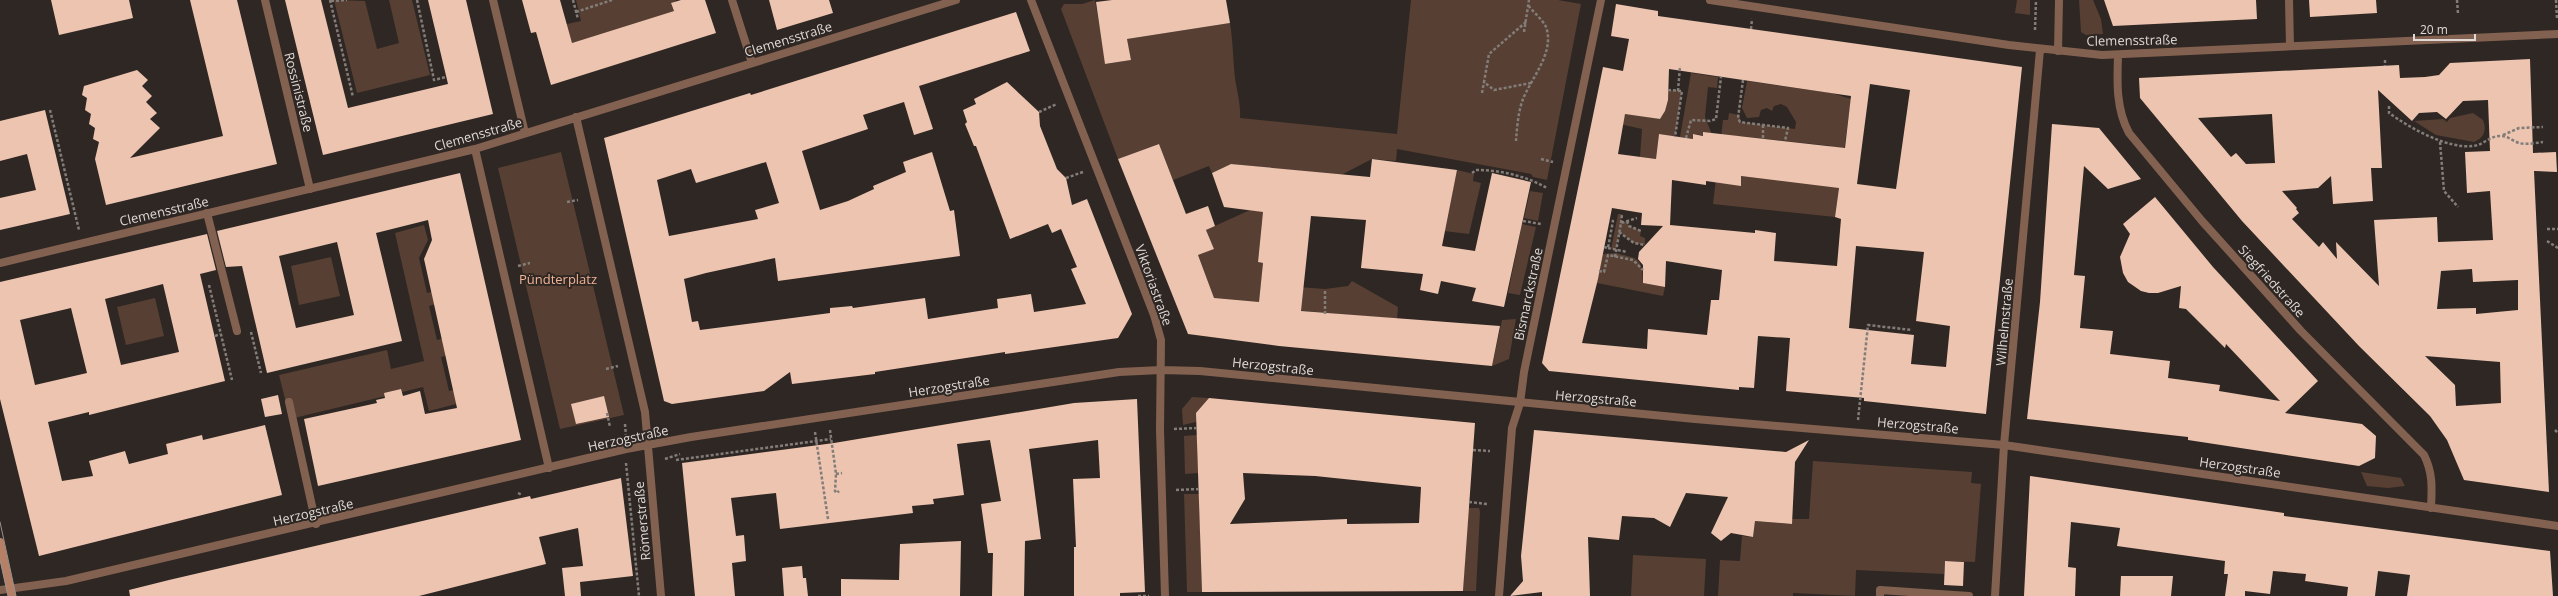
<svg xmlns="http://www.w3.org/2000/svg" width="2558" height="596" viewBox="0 0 2558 596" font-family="'Open Sans',sans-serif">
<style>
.green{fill:#573f33;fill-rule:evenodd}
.building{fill:#ecc4b0;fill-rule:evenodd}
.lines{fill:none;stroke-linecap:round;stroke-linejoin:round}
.path{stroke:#837d79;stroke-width:2.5;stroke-dasharray:3 2;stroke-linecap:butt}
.lane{stroke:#836150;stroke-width:8}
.street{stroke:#836150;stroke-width:8}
.secondary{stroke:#b68066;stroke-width:8}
.tram{stroke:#99938f;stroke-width:1}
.labels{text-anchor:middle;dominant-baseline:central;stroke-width:4;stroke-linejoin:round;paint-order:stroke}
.street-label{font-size:13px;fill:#dfdad7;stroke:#2f2723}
.park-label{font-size:13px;fill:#f1b395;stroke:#2f2723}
</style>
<rect width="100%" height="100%" fill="#2f2723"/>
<path class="green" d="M334,0L365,1L377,49L399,43L389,0H412L430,75L357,93Z
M576,0H676V1L671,4L674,11L572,43L562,25L581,21Z
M1095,0L1106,64L1131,60L1127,39L1230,23C1233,41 1233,60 1235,78C1237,92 1241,104 1240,118L1397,134L1411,0H1558L1581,4L1547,180L1533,177L1531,174L1397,149L1396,161L1372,159L1341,175L1231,164L1212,173L1209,166L1173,180L1159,144L1118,159L1061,9L1064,4H1082Z
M2017,0H2030V15L2015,13Z
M2079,0H2093L2101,19L2103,34L2086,35L2081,32Z
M1691,73L1718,77L1717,88L1708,87L1705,117L1713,137L1694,134L1693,139L1680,137Z
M1747,81L1832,93L1851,99L1835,217L1713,204L1723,120H1728L1729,113L1739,115L1741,122L1795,129L1796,122L1787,107L1781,104L1774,106L1772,111L1767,108L1761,110L1759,117L1747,118L1742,108ZM1739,136L1831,146L1768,179L1741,176V185L1736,163Z
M1668,90L1682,91L1675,137L1659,134L1656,159L1640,157L1642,129L1593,118L1616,112L1660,119L1665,111Z
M2473,113L2483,120C2487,130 2484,138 2474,142L2436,135L2414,121L2443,119L2447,122L2450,118Z
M561,152L624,415L560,429L498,168Z
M1457,170L1474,174L1473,181L1481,183L1469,234L1444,231Z
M1530,191L1543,193L1538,221L1524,218Z
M1250,210L1291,214V225L1262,222L1258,262L1263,263L1259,303L1214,299L1198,255L1214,249L1206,230Z
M1618,214H1622L1621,223L1627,221L1629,226L1641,231L1640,236L1645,238V245L1634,243L1619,232L1616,250L1611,249Z
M1522,224L1536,227L1520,295L1508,293Z
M424,225L428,240L419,258L427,293L440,290L443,302L429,306L437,340L449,337L453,354L441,357L449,391L460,388L464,402L429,411L423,387L290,419L279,375L387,350L391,369L424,361L395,233Z
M1616,253C1639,259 1642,257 1643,283L1665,287L1663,296L1597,283L1603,254Z
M331,257L340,296L299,305L291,266Z
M1352,281L1398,307L1397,319L1282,309L1284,286L1325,289L1348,286Z
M155,298L164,336L126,345L117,307Z
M1516,319L1509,359L1492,366L1502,320Z
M1192,397L1209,398L1196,422L1183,425L1182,409Z
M1197,435L1198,473L1185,474L1184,436Z
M1813,461L1972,472L1971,483L1981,484L1975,562L1945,561L1944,574L1856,570L1855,596L1793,593V596H1718L1720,560L1740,561L1742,536L1753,537L1755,521L1792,524V519H1809Z
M2361,472L2401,478L2405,486L2388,488L2367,486Z
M1184,494H1199L1202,592H1187Z
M1468,508H1479L1480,512L1476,591H1463Z
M1633,555L1706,559L1704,596H1631Z"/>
<path class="building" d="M51,0H129L133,18L59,35Z
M190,0H237L277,164L106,205L95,159L99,142L93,139L95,128L89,124L91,114L85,110L87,98L82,95L84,86L137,70L148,80L142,86L152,96L146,102L157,113L150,119L160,128L130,158L223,136Z
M285,0H321L348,108L448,84L428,0H466L493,114L323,155Z
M522,0H560L572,43L674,11L671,3L681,0H705L716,33L551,85L536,32L531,33Z
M769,0H829L833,13L777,30Z
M1112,0H1226L1230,23L1127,39L1131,60L1105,64L1096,2Z
M2104,0H2256L2257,19L2113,26Z
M2309,0H2376L2377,13L2310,17Z
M1616,4L1658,11V16L2022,67L1986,414L1864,401V398L1786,391L1790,338L1758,336L1754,388L1739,387V390L1549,371L1542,363L1603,67L1623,71L1629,39L1611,36ZM1669,69L1851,96L1845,148L1703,132V136L1693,134V139L1659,134L1656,159L1618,154L1625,114L1660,119L1665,111L1668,100ZM1870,84L1910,90L1896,189L1857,184ZM1741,176L1839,188L1835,217L1841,219L1837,266L1774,261L1776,233L1755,230V233L1670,225L1672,180L1706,185V181L1741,186ZM1612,208L1642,213L1641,225L1663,226L1639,252L1638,259L1643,265V283L1665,287L1666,261L1722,270L1719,300H1711L1707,335L1648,329L1647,349L1582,343L1598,279ZM1856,246L1924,252L1916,321L1950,326L1946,367L1911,364L1914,335L1849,328Z
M1016,12L1030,51L919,86L933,129L914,135L904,102L863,115L868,129L802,151L820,210L848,201L874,189L873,186L906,172L903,162L932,152L950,211L954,210L960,256L778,281L775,258L706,273L684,279L692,322L698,321L700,330L830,313V308L852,306L853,308L925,298L928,319L998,308L997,299L1031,294L1034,312L1086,304L1071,269L1077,267L1061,229L1052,233L1048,224L1010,239L976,146H974L965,124L967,122L963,110L976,104L974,99L1007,82L1039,112L1040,126L1057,169L1066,178L1072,205L1087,199L1132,314L1118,338L1005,354V352L875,372V374L792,384L790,372L764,391L672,404L664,401L604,138L750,93L751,95ZM766,162L779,203L755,210L758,219L669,236L657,180L691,169L696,183Z
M2530,59L2533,153L2556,152L2557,172L2534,171L2549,492L2464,480L2447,440L2430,416L2359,346L2242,221L2140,98L2139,78L2399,65L2400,78L2425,77L2439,75L2450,63ZM2378,90L2412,121L2419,113L2437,112L2446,119L2463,101L2488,100L2490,151L2465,152L2467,193L2490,191L2493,240L2438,242L2437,217L2374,220L2379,286L2336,242L2337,259L2323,242L2319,247L2292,219L2299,213L2296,209L2297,208L2282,191L2318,188L2331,176L2333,204L2373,201L2371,168H2382ZM2272,114L2275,163L2246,164L2236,153L2231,157L2198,118ZM2472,269L2473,282L2518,280V310L2476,314V308L2437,309L2441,271ZM2425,356L2500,362L2501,403L2456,406L2455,385Z
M45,110L70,214L0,230V198L36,190L27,154L0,161V121Z
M2052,124L2099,128L2141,179L2108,189L2084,166L2074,275L2085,276L2080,328L2113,331L2110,354L2170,361L2168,378L2220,385L2219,391L2280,401L2226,344L2225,348L2186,309L2179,308L2181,286L2158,293H2149L2141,291L2128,282L2123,273L2120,257L2130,234L2123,224L2155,197L2213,267L2318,381L2285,413L2362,424L2376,436L2375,458L2359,466L2188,440V437L2027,419L2040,302Z
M1159,144L1186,214L1208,206L1215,226L1206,230L1214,249L1198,255L1214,298L1259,302L1263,263L1258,262L1263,212L1224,207L1212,173L1231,164L1370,177L1372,159L1457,170L1442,246L1475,251L1492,173L1531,182L1504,307L1472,301L1476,288L1441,281L1438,294L1420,290L1423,274L1361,268L1366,220L1311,216L1301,311L1500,326L1492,366L1279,346L1188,334L1118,159Z
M460,173L521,440L318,486L304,419L377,403L376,400L385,398L384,393L401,389L403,396L420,391L425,414L457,408L424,259L432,240L428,220L376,233L402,341L267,373L242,266L226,267L217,231ZM337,242L354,315L296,328L279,256Z
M207,234L216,270L200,274L225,381L89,415V412L48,422L62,481L93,476L89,461L125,451L129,464L168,454L166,444L202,435L203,440L265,425L282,495L39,556L0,399V282ZM163,284L179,352L121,365L105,299ZM71,308L87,373L35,385L20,320Z
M278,395L282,414L265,417L261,399Z
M604,396L609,417L576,424L571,404Z
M1209,398L1475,423L1463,591L1202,592L1196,413ZM1243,473L1315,476L1421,487L1419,523L1347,524V519L1230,524L1245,499Z
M1137,399L1145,592L1120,593V596H1074V547H1076L1073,479L1100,478L1098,440L1029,449L1041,539L1025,541L1024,596H992L993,553H988L981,504L1001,501L990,440L957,444L964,495L933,499L934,504L912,506L913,513L780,529L776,493L731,498L736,536L744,535L746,561L732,563L735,596H695L682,463L834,443L1074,403Z
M1534,430L1786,452L1809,440L1795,462L1792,524L1755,521L1753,537L1731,533L1721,541L1711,533L1728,497L1686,493L1670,527L1654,518L1622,516L1619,540L1588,537L1590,596H1542V592L1510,596L1523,581L1521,556Z
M2030,476L2284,513V516L2550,551L2553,596H2407L2410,575L2378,571L2375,596H2347L2348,587L2305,581L2306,574L2273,571L2270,594L2245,591V596H2225L2228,574H2224L2225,561L2117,546L2120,528L2071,522L2068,567L2076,568L2075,596H2024Z
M621,478L633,576L580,582L581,596H565L562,568L583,566L578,528L539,537L546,564L419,596H130L129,590L169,580L478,508L530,496L531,499Z
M961,541L960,596H841V579L899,580L900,544Z
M1945,561L1964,562L1963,586L1944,585Z
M802,566L803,578H806L808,596H784L782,568Z
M2121,576H2173L2171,596H2120Z"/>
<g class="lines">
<path class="path" d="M330,0L353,97
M417,0L434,80L446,77
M573,0L578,19
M2457,0L2458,14
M2556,0L2557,19
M331,1L347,0
M576,12L612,0
M1526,22L1489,54L1484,82L1494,90L1531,83
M1751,29L1752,19
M2035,30L2036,0
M1524,32L1529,0
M2385,60V66
M1743,80L1738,118L1740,122L1788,128L1785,141
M1668,90L1682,91L1675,137
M1678,91L1680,66
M1482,93L1484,82
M2389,106V113C2410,128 2447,149 2473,146C2484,145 2490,135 2502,136C2507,136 2513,141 2519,143C2526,145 2536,143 2543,142
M50,110L79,230
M1039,112L1057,104
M2503,135L2519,128L2543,127
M1686,138L1691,120L1710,121L1716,119L1721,77
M1763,138V125
M1516,141C1517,128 1518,112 1523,99C1532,77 1555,52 1546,27C1543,20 1533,12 1528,5
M2440,142L2444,191L2458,207
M1541,159L1553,162
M1472,173L1476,170C1500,170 1526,176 1547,188
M1066,178L1083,172
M567,202L578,200
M1523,221L1541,224
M1627,221L1629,226L1641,231
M1621,223L1622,214
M2547,229H2558
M1619,232L1634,243L1645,245
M2547,241L2558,248
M1604,247L1608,248L1613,221H1609
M1608,248L1627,252
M1615,257L1621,223L1637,218
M518,266L530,263
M1599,271L1604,272L1608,255L1633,260L1643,270
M209,285L232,380
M1325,314V289
M251,332L261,373
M215,336L220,334
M606,369L618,366
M607,413L610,427
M1858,420L1868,325L1912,330
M625,424L626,436
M1174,429L1197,428
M830,430L836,474L835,491L837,493L839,491
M2555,430L2558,433
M815,432L828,519
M1473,450L1490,451
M665,459L680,454
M676,460L831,439
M626,463L639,596
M836,474L842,473
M1176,490L1199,489
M518,493L522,495
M1469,502L1487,504
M1138,596H1149"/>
<path class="lane" d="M207,213L237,331
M289,402L316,524
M1880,596V590L1969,596"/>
<path class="street" d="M265,0L310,189
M493,0L525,133
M732,0L752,63
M1031,0L1154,315L1161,340L1160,430L1165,596
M1710,0L2009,45L2102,55L2558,34
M2289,0L2290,46
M2058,51L2059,0
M2118,56C2117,82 2116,109 2129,133L2202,221L2301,331L2424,455C2433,473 2432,488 2431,508
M576,117L645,412L661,596
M475,149L549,468
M0,263L475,149L956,0
M0,590L66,581L626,449L691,437L1119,372L1161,370L1200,371L1695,419L2004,445L2558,526
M1499,596L1512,428L1520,403L1524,372L1601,0
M1995,596L2004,445L2040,50"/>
<path class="secondary" d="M0,542L12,596"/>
<path class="tram" d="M0,522L16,596
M0,560L8,596"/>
</g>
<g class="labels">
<g class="street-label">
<text transform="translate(788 39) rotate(-17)">Clemensstraße</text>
<text transform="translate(2132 40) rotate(-1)">Clemensstraße</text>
<text transform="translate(299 92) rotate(76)">Rossinistraße</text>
<text transform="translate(478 134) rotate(-16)">Clemensstraße</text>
<text transform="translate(164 211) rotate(-13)">Clemensstraße</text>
<text transform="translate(2272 281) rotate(48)">Siegfriedstraße</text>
<text transform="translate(1154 285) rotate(70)">Viktoriastraße</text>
<text transform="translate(1528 294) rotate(-78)">Bismarckstraße</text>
<text transform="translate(2004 322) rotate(-85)">Wilhelmstraße</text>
<text transform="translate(1273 366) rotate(6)">Herzogstraße</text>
<text transform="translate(949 386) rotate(-9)">Herzogstraße</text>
<text transform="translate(1596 398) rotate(5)">Herzogstraße</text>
<text transform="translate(1918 425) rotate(5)">Herzogstraße</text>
<text transform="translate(628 438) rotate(-12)">Herzogstraße</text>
<text transform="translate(2240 467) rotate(8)">Herzogstraße</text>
<text transform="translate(313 512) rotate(-13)">Herzogstraße</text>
<text transform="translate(642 521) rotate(-95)">Römerstraße</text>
</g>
<g class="park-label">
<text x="558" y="279">Pündterplatz</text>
</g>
</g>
<path d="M2414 34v6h61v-6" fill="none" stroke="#dfdad7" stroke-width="2"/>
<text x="2420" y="34" font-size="12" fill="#dfdad7" stroke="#2f2723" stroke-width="3" paint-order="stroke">20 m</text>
</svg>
